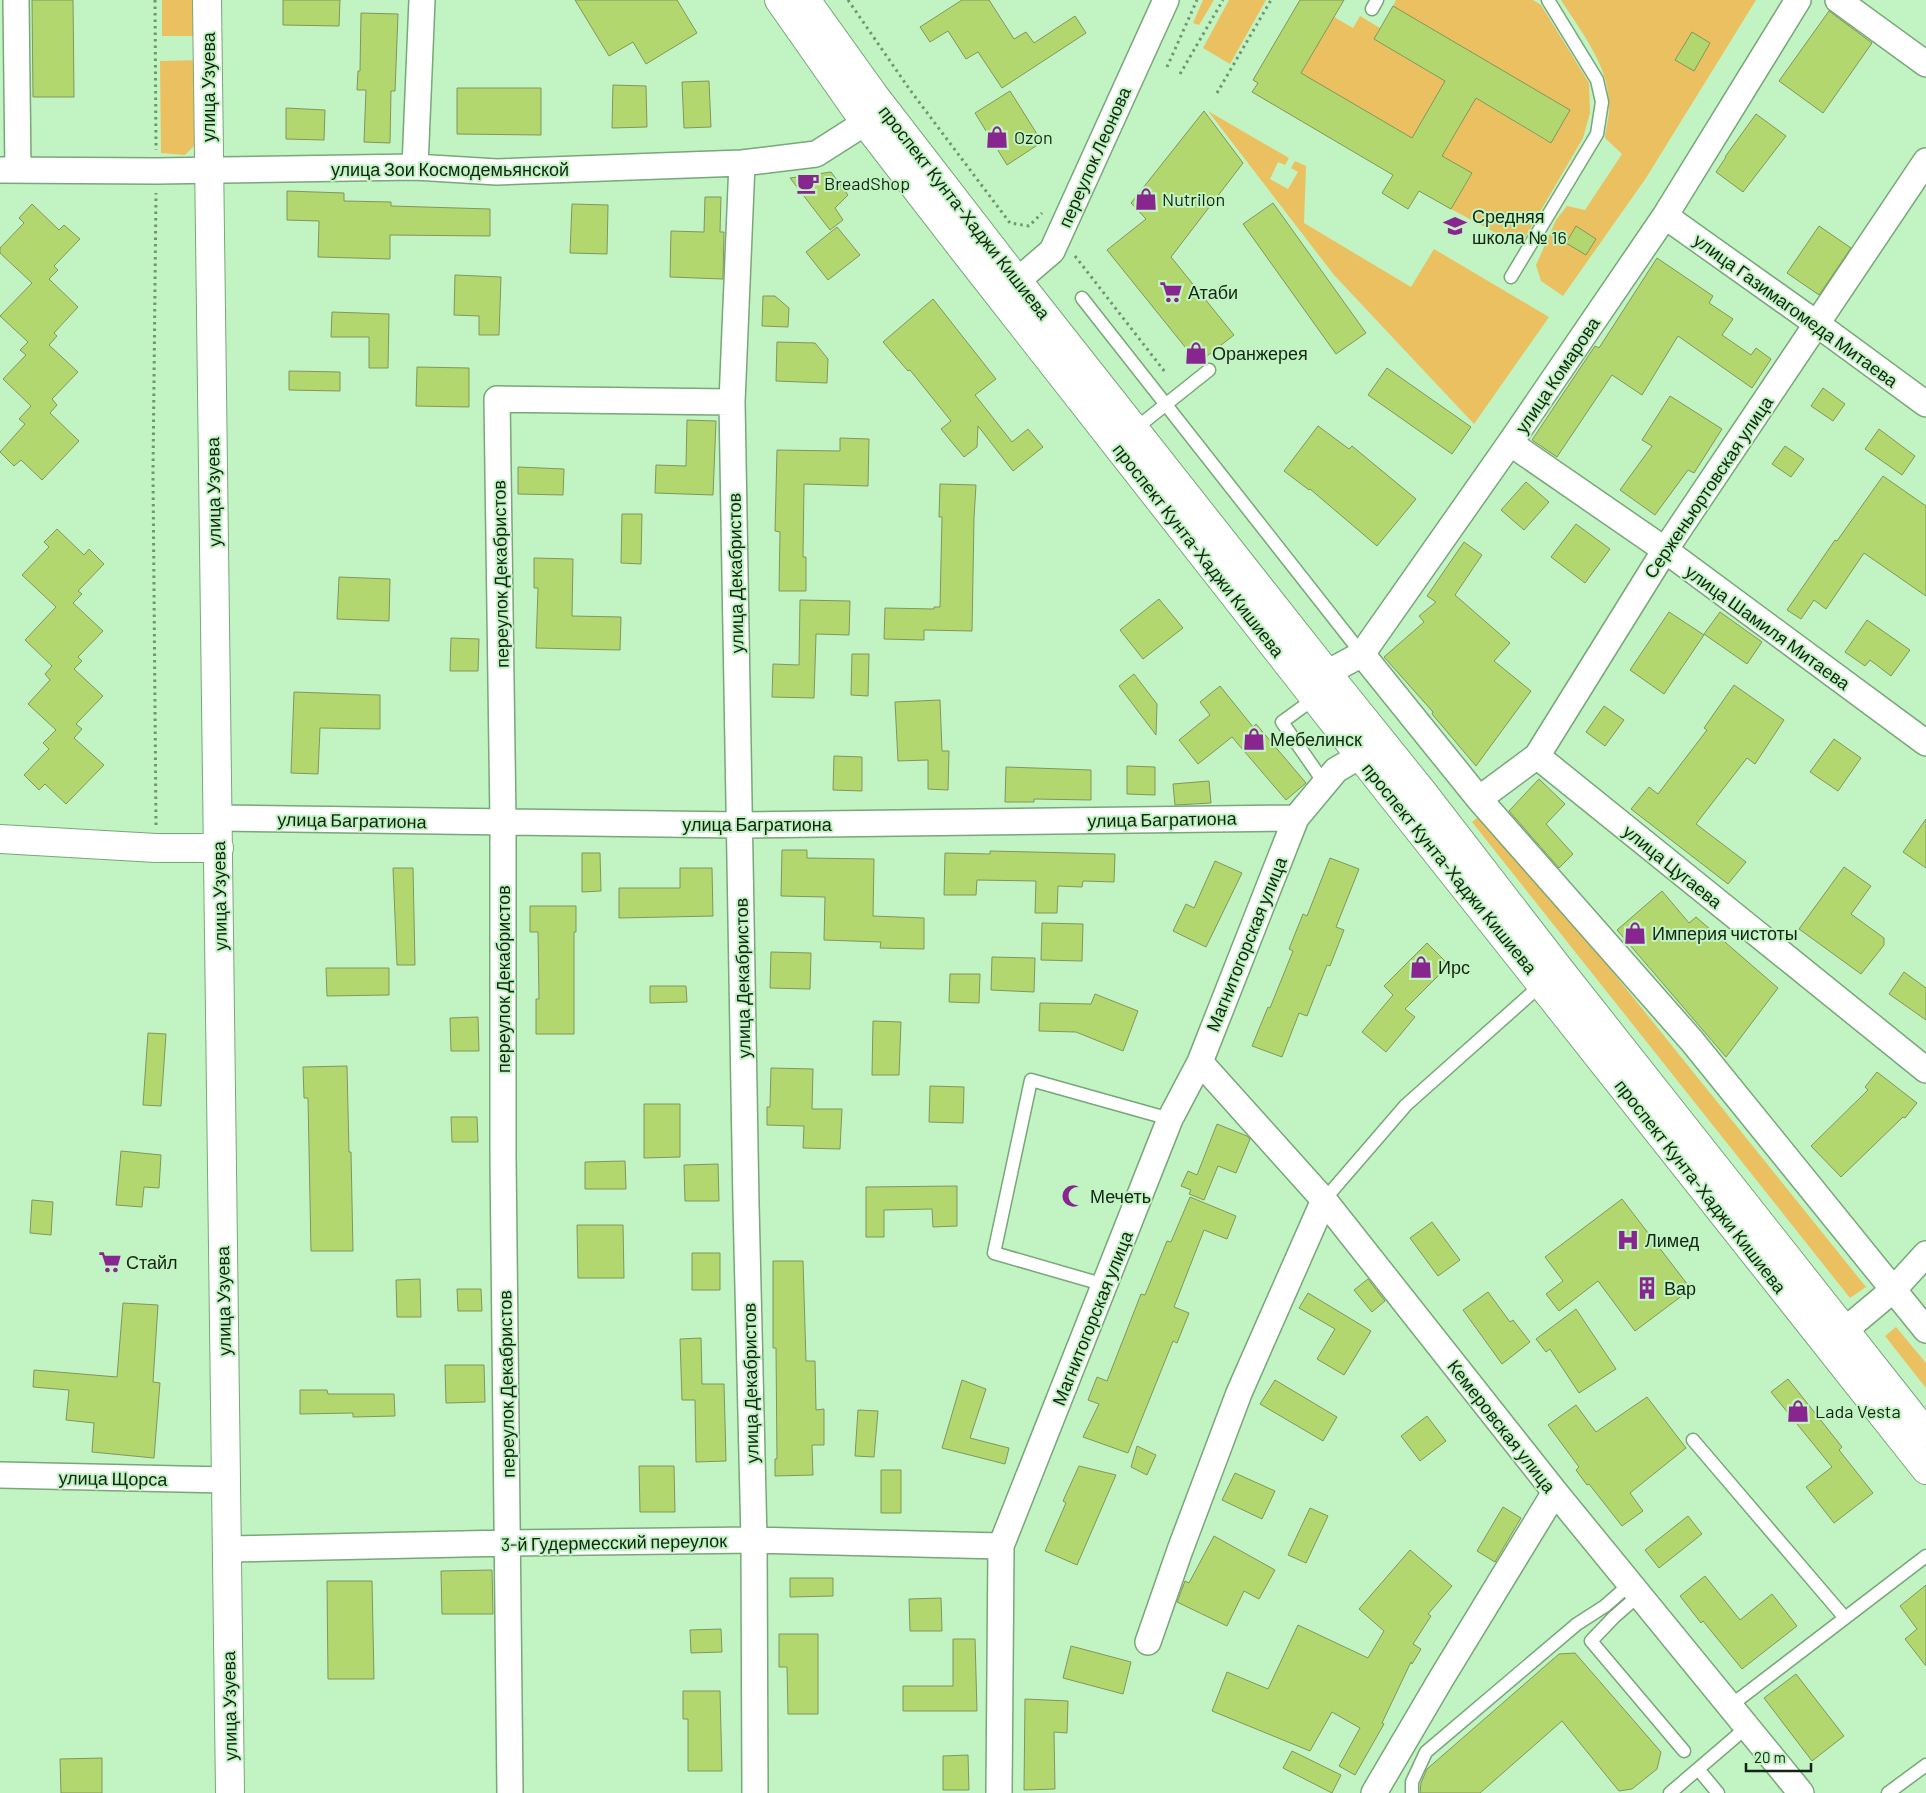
<svg xmlns="http://www.w3.org/2000/svg" width="1926" height="1793" viewBox="0 0 1926 1793" font-family="Barlow,sans-serif">
<style>
.green{fill:#ebc061}
.building{fill:#b3d76f;stroke:#81965c}
.lines{fill:none;stroke-linecap:round;stroke-linejoin:round}
.service-casing{stroke:#78a779;stroke-width:15}
.minor-casing{stroke:#78a779;stroke-width:28}
.tertiary-casing{stroke:#78a779;stroke-width:30}
.secondary-casing{stroke:#78a779;stroke-width:30}
.primary-casing{stroke:#78a779;stroke-width:30}
.path{stroke:#719472;stroke-width:3;stroke-dasharray:2.5 4;stroke-linecap:butt}
.service{stroke:#fff;stroke-width:12}
.minor{stroke:#fff;stroke-width:25}
.tertiary{stroke:#fff;stroke-width:28}
.secondary{stroke:#fff;stroke-width:28}
.primary{stroke:#fff;stroke-width:28}
.labels{text-anchor:middle;dominant-baseline:central;stroke-width:4;stroke-linejoin:round;paint-order:stroke}
.street-label{font-size:18px;fill:#132614;stroke:#c2f3c2}
.poi-label{font-size:18px;fill:#132614;stroke:#c2f3c2;text-anchor:start}
</style>
<rect width="100%" height="100%" fill="#c2f3c2"/>
<path class="green" d="M162,0H203L204,36H162Z
M1203,0H1214L1199,25L1193,23Z
M1229,0H1266L1230,64L1203,48Z
M1396,0H1533L1541,5L1589,83L1590,113L1583,138L1520,246L1451,209L1472,174L1442,156L1476,98L1550,143L1393,6Z
M1561,0H1756L1646,178L1563,296L1541,281L1536,265L1556,220L1567,206L1585,210L1622,154L1605,138C1606,127 1610,114 1609,103C1608,64 1581,32 1561,0Z
M1360,16L1380,28L1374,39L1445,81L1412,138L1301,73L1334,17L1353,28Z
M202,60L201,139L185,155L161,153L160,61Z
M1208,111L1289,158L1285,165L1278,162L1270,179L1288,189L1298,172L1291,168L1295,161L1306,166L1304,223L1411,287L1434,249L1549,317L1474,424L1334,275Z
M1484,812L1866,1287L1850,1298L1472,822Z
M1896,1327L1926,1363V1388L1885,1336Z"/>
<path class="building" d="M32,0H73L74,97H33Z
M283,0H340L339,26L283,25Z
M575,0H677L697,33L646,64L633,42L609,56Z
M962,0H989L1014,39L1026,32L1034,43L1075,16L1086,33L1002,88L978,52L966,59L948,31L930,42L920,27Z
M1300,0H1344L1301,73L1412,138L1445,81L1374,39L1393,6L1570,110L1551,143L1476,98L1442,156L1472,173L1451,209L1419,191L1408,209L1382,193L1393,175L1252,92L1258,83L1253,80Z
M1829,11L1872,43L1823,113L1779,81Z
M361,13L398,14L395,91H391L390,143L364,142L366,90H357L358,71H360Z
M1692,32L1710,43L1694,71L1675,60Z
M709,81L711,127L684,128L682,82Z
M613,85L646,86L647,127L612,128Z
M457,88H541V135L457,134Z
M1010,91L1042,142L1007,165L975,113Z
M286,108L325,110L324,140L286,139Z
M1204,111L1243,163L1171,257L1234,335L1198,363L1107,250L1146,219L1131,203Z
M1756,114L1786,136L1743,192L1716,172L1726,157H1725Z
M831,172L848,195L835,208L843,220L830,230L790,178Z
M287,191L344,193V201L391,202V206L490,209V236L390,235V259L318,257L319,221L287,220Z
M705,197H721L720,232H724L723,279L670,277L671,231L704,232Z
M1273,203L1366,333L1336,354L1243,224Z
M32,204L59,230L64,225L80,239L54,266L58,270L49,279L78,307L54,333L57,336L49,345L78,372L52,399L57,405L50,413L79,441L42,480L21,460L14,466L0,452L25,424L19,419L31,406L3,379L26,355L20,350L28,342L0,316L32,283L0,253V248L24,223L19,218Z
M572,204L608,205L607,254L570,253Z
M1576,226L1596,239L1586,255L1566,243Z
M1819,226L1851,248L1819,295L1787,273Z
M837,227L860,255L828,280L806,252Z
M1657,258L1713,296L1709,303L1733,319L1722,335L1751,355L1756,348L1771,359L1752,388L1678,336L1642,395L1612,375L1557,457L1532,440L1595,346L1599,348Z
M455,275L501,277L499,335H479V316L454,315Z
M763,296H775L789,308L788,327L762,326Z
M933,299L996,379L975,395L1012,442L1028,429L1043,447L1013,471L978,426L977,447L964,457L941,429L951,421L910,370L908,371L883,342Z
M332,312L389,314L388,368H369V337H331Z
M777,342L815,343L828,359L827,383L776,381Z
M417,367L469,368V407L416,406Z
M1387,368L1471,427L1452,454L1368,395Z
M289,371L340,372V391L289,390Z
M1823,388L1845,404L1833,421L1811,406Z
M1670,396L1722,429L1694,473L1688,470L1655,515L1620,490L1652,446L1642,440Z
M687,420L716,421L713,495L655,493L656,465L686,466Z
M1318,426L1349,449L1352,446L1416,499L1377,546L1310,489L1309,490L1284,471Z
M1879,429L1915,456L1902,475L1865,449Z
M840,438L869,439L868,486L804,484L803,557H806V591H779L780,532L775,531L777,450L840,451Z
M1785,446L1804,459L1791,477L1772,464Z
M518,467L564,469L563,495L518,494Z
M1883,476L1926,506V596L1864,553L1826,609L1814,600L1801,619L1787,610L1835,540L1837,541Z
M1526,482L1549,502L1524,530L1501,510Z
M940,484L976,485L974,518L972,631L924,630V640L884,639L885,608L934,609V607H940L942,517H939Z
M622,514H642L641,564L621,563Z
M1576,524L1610,549L1585,583L1551,557Z
M57,529L84,555L89,549L104,564L78,591L82,594L73,603L103,631L78,657L82,661L74,669L103,696L76,724L82,729L74,738L104,765L66,804L45,784L39,790L24,775L49,749L43,743L56,730L28,704L50,680L45,674L52,666L25,640L56,607L22,575L49,547L44,542Z
M1464,542L1482,555L1455,595L1510,643L1494,661L1531,691L1476,766L1432,714L1433,712L1384,657L1424,622L1419,616L1436,602L1427,596Z
M534,558L573,559L572,616L621,617L620,650L536,648L538,588H534Z
M339,577L390,579L389,621L337,619Z
M1159,599L1183,628L1143,659L1120,630Z
M800,600L850,601L849,635L816,634L814,698L772,697L773,664L799,665Z
M1669,612L1704,635L1664,694L1630,670Z
M1720,612L1762,642L1747,664L1704,634Z
M1867,620L1910,650L1891,676L1870,660L1865,666L1845,652Z
M451,638L479,639L478,671H450Z
M852,654H869L868,696L851,695Z
M1134,674L1157,704L1156,735L1119,686Z
M1734,685L1784,720L1755,764L1747,758L1696,824L1746,862L1728,884L1631,809L1649,787L1658,794L1707,730L1704,728Z
M1220,686L1253,727L1256,724L1306,783L1286,800L1232,737L1198,764L1179,740L1210,715L1200,702Z
M294,692L380,695V729L320,728L318,774L291,773Z
M940,700L942,751H949L948,790L928,789V760L898,761L895,702Z
M1604,706L1624,720L1605,746L1586,732Z
M1834,739L1861,758L1838,791L1810,772Z
M834,756L862,757V791L833,790Z
M1127,766L1155,767V795L1127,794Z
M1006,767L1091,770V800L1034,799V802H1005Z
M1539,779L1565,804L1546,824L1573,854L1559,868L1509,811Z
M1209,781L1211,803L1175,805L1173,784Z
M1926,819V868L1903,852Z
M782,850H807V858L874,859L873,916L924,918V949L880,948L881,942L824,940L825,897L781,896Z
M990,851L1115,854L1114,882L1083,881L1082,887L1058,886L1057,913H1035L1036,881L977,880L976,895H944L945,853L990,854Z
M582,853H600L601,891L582,892Z
M1330,858L1359,869L1336,927L1344,930L1330,966L1327,965L1307,1016L1299,1013L1282,1057L1252,1046L1268,1007L1270,1008L1293,951L1289,949L1303,914L1307,916Z
M1215,861L1242,873L1206,947L1173,931L1186,904L1194,908Z
M1844,867L1871,886L1851,914L1884,938V945L1861,974L1799,929Z
M393,868H413L415,965H397Z
M680,868H712L713,916L619,918V888H680Z
M1662,891L1689,923L1696,917L1778,988L1726,1057L1617,930Z
M530,906H576V932H574V1034H536V999H539L538,932H530Z
M1042,923L1083,924L1082,961L1041,960Z
M1427,943L1449,965L1405,1009L1415,1017L1386,1052L1362,1032L1393,995L1384,986Z
M771,952L811,953L810,989L770,988Z
M992,957L1035,958L1034,992L991,990Z
M326,968H389V995L327,996Z
M1904,972L1926,988V1020L1889,994Z
M950,974H980L979,1003L949,1002Z
M650,986H686L687,1002L650,1003Z
M1095,994L1138,1011L1123,1051L1076,1032L1039,1031L1040,1003L1091,1004Z
M478,1017L479,1051H451L450,1018Z
M873,1021L901,1022L899,1075H872Z
M148,1033L166,1034L161,1106L143,1105Z
M347,1066L349,1152H351L353,1251H311L308,1098H304L303,1067Z
M771,1068L813,1069L812,1109H842L840,1149L803,1148L804,1126L767,1125V1107H770Z
M1877,1072L1917,1103L1905,1118L1903,1117L1841,1177L1811,1146L1868,1090L1865,1087Z
M930,1086L964,1087L963,1123L929,1122Z
M644,1104H680V1157L644,1158Z
M451,1117H477L478,1142H452Z
M1217,1124L1247,1136L1250,1139L1236,1173L1218,1166L1204,1200L1189,1194L1191,1190L1181,1186L1188,1171L1197,1175Z
M121,1151L161,1155L159,1188L144,1187L142,1207L116,1205Z
M625,1161L626,1189H585V1162Z
M718,1164L719,1201H685L684,1165Z
M957,1186V1226L933,1227L932,1209L884,1210V1237H866V1187Z
M1190,1197L1236,1216L1227,1239L1204,1230L1174,1307L1189,1313L1177,1343L1173,1341L1128,1453L1083,1437L1099,1404L1088,1400L1097,1377L1107,1381L1141,1294L1145,1295L1167,1241L1171,1242Z
M1622,1199L1691,1289L1635,1331L1598,1281L1559,1311L1546,1294L1563,1281L1545,1257Z
M32,1200L53,1202L51,1235L30,1233Z
M1432,1222L1460,1260L1438,1276L1410,1238Z
M577,1225H623L624,1278H578Z
M692,1253H720V1290H692Z
M773,1261H803L806,1361H815L816,1410L824,1409V1445H812L813,1475L775,1476V1459H777L776,1348H773Z
M420,1279L421,1317H397L396,1280Z
M1368,1279L1385,1301L1372,1312L1354,1290Z
M457,1289H481L482,1311H458Z
M1488,1292L1510,1322L1513,1320L1530,1342L1502,1364L1463,1310Z
M1308,1293L1371,1331L1344,1375L1317,1359L1335,1329L1299,1308Z
M123,1303L158,1305L153,1382L160,1383L154,1458L92,1452L94,1423L66,1420L69,1390L33,1387L34,1370L117,1377Z
M1576,1309L1616,1369L1579,1393L1550,1349L1546,1352L1536,1339Z
M701,1338L702,1384H724L726,1461L696,1462L695,1400H682L680,1339Z
M445,1365H484L485,1402L446,1403Z
M1788,1379L1842,1447L1839,1450L1873,1493L1834,1523L1806,1487L1832,1467L1771,1392Z
M962,1380L986,1389L970,1438L1009,1448L1005,1464L942,1448Z
M1275,1380L1337,1417L1323,1441L1260,1404Z
M300,1390H327L328,1394H394L395,1416L353,1417V1413L300,1414Z
M1647,1397L1686,1448L1630,1493L1643,1511L1622,1526L1589,1484L1587,1485L1576,1470L1579,1467L1548,1425L1576,1405L1596,1432Z
M858,1410L878,1411L874,1457L855,1456Z
M1427,1416L1446,1441L1420,1461L1401,1436Z
M1137,1446L1156,1455L1147,1475L1131,1467Z
M639,1466H674L675,1512H640Z
M1079,1466L1116,1475L1077,1565L1045,1551L1066,1503L1063,1501Z
M881,1470H901V1513H881Z
M1235,1473L1275,1491L1262,1519L1222,1500Z
M1503,1507L1521,1518L1495,1562L1477,1551Z
M1310,1508L1328,1516L1306,1563L1288,1555Z
M1688,1516L1702,1534L1659,1568L1645,1550Z
M1214,1536L1275,1570L1259,1599L1244,1591L1227,1626L1177,1602L1185,1581L1189,1583Z
M1410,1550L1452,1586L1428,1614L1431,1616L1413,1644L1421,1649L1412,1664L1411,1662L1382,1723L1384,1724L1355,1775L1339,1766L1360,1728L1332,1712L1310,1751L1212,1711L1227,1672L1268,1689L1298,1625L1368,1658L1384,1631L1359,1609Z
M492,1570L493,1614H442L441,1571Z
M1705,1576L1740,1620L1772,1594L1797,1626L1742,1669L1703,1621L1701,1623L1680,1596Z
M790,1578H833V1596L790,1597Z
M327,1581H372L374,1679H328Z
M1926,1585V1666L1905,1639L1917,1629L1900,1606Z
M941,1598L942,1631H910L909,1599Z
M721,1629L722,1652L691,1653L690,1630Z
M779,1634H818V1714H788L787,1667H779Z
M953,1639H975L977,1711H903V1686H953Z
M1071,1646L1131,1662L1123,1694L1063,1678Z
M1575,1653L1661,1752L1657,1769L1632,1789L1619,1791L1562,1721L1480,1793H1420L1421,1783L1427,1769L1559,1654Z
M1796,1674L1844,1736L1812,1761L1764,1698Z
M683,1691H720L722,1771H688V1719H683Z
M1025,1699L1068,1701L1067,1733L1054,1732L1055,1789L1024,1790Z
M1292,1751L1341,1775L1332,1793L1283,1768Z
M968,1755L969,1790H943V1756Z
M102,1758V1793H61L60,1759Z"/>
<g class="lines">
<defs>
<path id="service" d="M1372,9L1377,0
M1511,277L1597,134L1602,102L1597,80L1548,0
M1082,298L1362,654
M1135,429L1209,370
M1315,698L1282,722L1325,784
M1324,1200L1406,1105L1542,984
M1105,1285L994,1253L1031,1080L1170,1119
M1693,1440L1845,1618
M1639,1595L1614,1617L1591,1641L1684,1751
M1730,1706L1926,1556
M1698,1769L1718,1793
M1412,1793V1782L1426,1752L1577,1624L1605,1606L1630,1584
M1670,1793L1747,1727
M1888,1793L1926,1765"/>
<path id="minor" d="M16,0L18,170
M1838,0L1926,64
M742,163L732,402L746,1204L754,1540L755,1793
M415,167L422,0
M0,170L156,171L415,167L497,172L742,163L816,154L882,112
M1665,216L1817,324L1926,404
M1003,293L1052,251L1166,0
M1510,443L1665,550L1926,743
M1362,654L1479,799L1692,1041L1926,1330
M1310,664L1327,673L1362,654L1510,443L1665,216L1798,0
M1537,756L1926,1070
M1479,799L1537,756L1665,550L1926,161
M219,818L740,825L1296,818
M1200,1062L1324,1200L1555,1492L1801,1793
M1827,1320L1844,1331L1894,1289L1926,1254
M0,1475L225,1480
M227,1549L508,1543L754,1540L1001,1546
M1148,1642L1180,1550L1239,1393L1324,1200
M510,1793L503,1156V822L497,399L732,402
M999,1793L1001,1546L1170,1119L1200,1062L1296,818L1336,770L1360,756L1379,766
M1374,1793L1441,1679L1555,1492"/>
<path id="tertiary" d="M0,839L156,848H219"/>
<path id="secondary" d="M207,0L230,1793"/>
<path id="primary" d="M779,0L866,124L968,256L1360,756L1926,1470
M806,0L874,95L1017,280L1327,673L1422,791L1561,971L1926,1433"/>
</defs>
<use href="#service" class="service-casing"/>
<use href="#minor" class="minor-casing"/>
<use href="#tertiary" class="tertiary-casing"/>
<use href="#secondary" class="secondary-casing"/>
<use href="#primary" class="primary-casing"/>
<path class="path" d="M155,0L156,150
M848,0L910,90L1010,223L1029,226L1042,213
M1167,67L1197,0
M1180,74L1223,0
M1217,93L1271,0
M1075,256L1165,372
M156,825L153,473L156,193"/>
<use href="#service" class="service"/>
<use href="#minor" class="minor"/>
<use href="#tertiary" class="tertiary"/>
<use href="#secondary" class="secondary"/>
<use href="#primary" class="primary"/>
</g>
<defs>
<symbol id="shop-bare" viewBox="-9 -9 18 18"><path d="M-5-2.5h2.3a2.7 3.5 0 0 1 5.4 0H5L5.5 6h-11ZM-1.5-2.5h3a1.5 2.3 0 0 0-3 0Z" fill="#87268f" stroke="#c2f3c2" stroke-width="2.5" paint-order="stroke"/></symbol>
<symbol id="cafe-bare" viewBox="-9 -9 18 18"><path d="M-5.5-4.5H6V0H3Q3 3.5 0 3.5H-2.5Q-5.5 3.5-5.5 0ZM3-3.2v2h1.7v-2ZM-6 4.5H4V6H-6Z" fill="#87268f" stroke="#c2f3c2" stroke-width="2.5" paint-order="stroke"/></symbol>
<symbol id="school-bare" viewBox="-9 -9 18 18"><path d="M0-5L7-2L0 1L-7-2ZM-4 1L0 2.5L4 1V4Q0 6-4 4Z" fill="#87268f" stroke="#c2f3c2" stroke-width="2.5" paint-order="stroke"/></symbol>
<symbol id="supermarket-bare" viewBox="-9 -9 18 18"><path d="M-6-5.5h2.5l.6 2H6L4.5 2H-2.5L-4.4-4H-6ZM-1.5 3.2a1.3 1.3 0 1 0 .1 0ZM3 3.2a1.3 1.3 0 1 0 .1 0Z" fill="#87268f" stroke="#c2f3c2" stroke-width="2.5" paint-order="stroke"/></symbol>
<symbol id="mosque-bare" viewBox="-9 -9 18 18"><path d="M3.5-4.9A6 6 0 1 0 3.5 4.9A5 5 0 1 1 3.5-4.9Z" fill="#87268f" stroke="#c2f3c2" stroke-width="2.5" paint-order="stroke"/></symbol>
<symbol id="hospital-bare" viewBox="-9 -9 18 18"><path d="M-5-5h3v3.5h4V-5h3V5h-3V1.5h-4V5h-3Z" fill="#87268f" stroke="#c2f3c2" stroke-width="2.5" paint-order="stroke"/></symbol>
<symbol id="building-bare" viewBox="-9 -9 18 18"><path d="M-4-6H4V6H1V3H-1V6H-4ZM-2.5-4.3h1.7v1.8h-1.7ZM.8-4.3h1.7v1.8H.8ZM-2.5-1h1.7V.8h-1.7ZM.8-1h1.7V.8H.8Z" fill="#87268f" stroke="#c2f3c2" stroke-width="2.5" paint-order="stroke"/></symbol>
</defs>
<g fill-rule="evenodd">
<use href="#shop-bare" x="981" y="121" width="32" height="32"/>
<use href="#cafe-bare" x="792" y="167" width="32" height="32"/>
<use href="#shop-bare" x="1130" y="183" width="32" height="32"/>
<use href="#school-bare" x="1439" y="210" width="32" height="32"/>
<use href="#supermarket-bare" x="1155" y="276" width="32" height="32"/>
<use href="#shop-bare" x="1180" y="337" width="32" height="32"/>
<use href="#shop-bare" x="1238" y="723" width="32" height="32"/>
<use href="#shop-bare" x="1619" y="917" width="32" height="32"/>
<use href="#shop-bare" x="1405" y="951" width="32" height="32"/>
<use href="#mosque-bare" x="1057" y="1180" width="32" height="32"/>
<use href="#hospital-bare" x="1612" y="1224" width="32" height="32"/>
<use href="#supermarket-bare" x="94" y="1246" width="32" height="32"/>
<use href="#building-bare" x="1631" y="1272" width="32" height="32"/>
<use href="#shop-bare" x="1782" y="1395" width="32" height="32"/>
</g>
<g class="labels">
<g class="street-label">
<text transform="translate(208 87) rotate(-90)">улица Узуева</text>
<text transform="translate(1094 157) rotate(-66)">переулок Леонова</text>
<text x="450" y="169">улица Зои Космодемьянской</text>
<text transform="translate(965 212) rotate(52)">проспект Кунта-Хаджи Кишиева</text>
<text transform="translate(1796 310) rotate(36)">улица Газимагомеда Митаева</text>
<text transform="translate(1557 375) rotate(-56)">улица Комарова</text>
<text transform="translate(1708 487) rotate(-56)">Серженьюртовская улица</text>
<text transform="translate(213 492) rotate(-91)">улица Узуева</text>
<text transform="translate(1199 550) rotate(52)">проспект Кунта-Хаджи Кишиева</text>
<text transform="translate(735 573) rotate(-91)">улица Декабристов</text>
<text transform="translate(500 574) rotate(-91)">переулок Декабристов</text>
<text transform="translate(1768 627) rotate(36)">улица Шамиля Митаева</text>
<text transform="translate(1162 819) rotate(-1)">улица Багратиона</text>
<text transform="translate(352 820) rotate(1)">улица Багратиона</text>
<text x="757" y="824">улица Багратиона</text>
<text transform="translate(1673 866) rotate(39)">улица Цугаева</text>
<text transform="translate(1450 868) rotate(51)">проспект Кунта-Хаджи Кишиева</text>
<text transform="translate(219 896) rotate(-91)">улица Узуева</text>
<text transform="translate(1246 944) rotate(-68)">Магнитогорская улица</text>
<text transform="translate(742 978) rotate(-91)">улица Декабристов</text>
<text transform="translate(503 979) rotate(-90)">переулок Декабристов</text>
<text transform="translate(1701 1186) rotate(52)">проспект Кунта-Хаджи Кишиева</text>
<text transform="translate(223 1301) rotate(-91)">улица Узуева</text>
<text transform="translate(1092 1318) rotate(-68)">Магнитогорская улица</text>
<text transform="translate(750 1383) rotate(-91)">улица Декабристов</text>
<text transform="translate(506 1384) rotate(-91)">переулок Декабристов</text>
<text transform="translate(1502 1426) rotate(52)">Кемеровская улица</text>
<text transform="translate(113 1478) rotate(1)">улица Щорса</text>
<text transform="translate(614 1542) rotate(-1)">3-й Гудермесский переулок</text>
<text transform="translate(229 1706) rotate(-91)">улица Узуева</text>
</g>
<g class="poi-label">
<text x="1014" y="137">Ozon</text>
<text x="824" y="183">BreadShop</text>
<text x="1162" y="199">Nutrilon</text>
<text x="1472" y="216">Средняя<tspan x="1472" dy="21">школа № 16</tspan></text>
<text x="1188" y="292">Атаби</text>
<text x="1212" y="353">Оранжерея</text>
<text x="1270" y="739">Мебелинск</text>
<text x="1652" y="933">Империя чистоты</text>
<text x="1438" y="967">Ирс</text>
<text x="1090" y="1196">Мечеть</text>
<text x="1645" y="1240">Лимед</text>
<text x="126" y="1262">Стайл</text>
<text x="1664" y="1288">Вар</text>
<text x="1815" y="1411">Lada Vesta</text>
</g>
</g>
<path d="M1746 1763v8h65v-8" fill="none" stroke="#132614" stroke-width="2.5"/>
<text x="1754" y="1763" font-size="15" fill="#132614" stroke="#c2f3c2" stroke-width="4" paint-order="stroke">20 m</text>
</svg>
